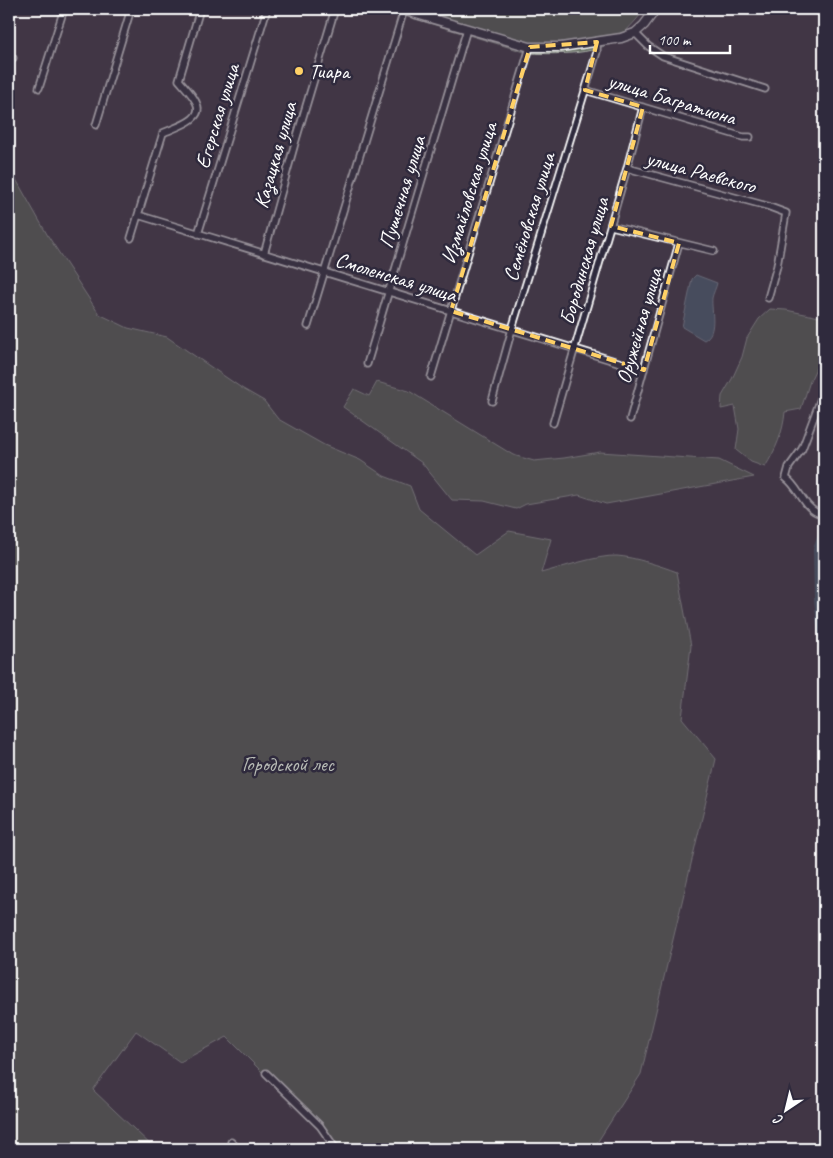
<svg xmlns="http://www.w3.org/2000/svg" width="833" height="1158" viewBox="0 0 833 1158" font-family="Caveat,sans-serif">
<style>
.green{fill:#5e675b;stroke:#aeb3ad}
.water{fill:#4f667a;stroke:#95a3af}
.lines{fill:none;stroke-linecap:round;stroke-linejoin:round}
.river{stroke:#4f667a;stroke-width:10}
.street-casing{stroke:#fff;stroke-width:9}
.secondary-casing{stroke:#fff;stroke-width:11}
.street{stroke:#2f2a3d;stroke-width:5.5}
.secondary{stroke:#2f2a3d;stroke-width:8}
.marked{fill:none;stroke:#ffd166;stroke-width:4;stroke-dasharray:10 6;stroke-linejoin:round}
.poi-dot{fill:#ffd166;stroke:#2f2a3d;stroke-width:2}
.labels{text-anchor:middle;dominant-baseline:central;stroke-width:5;stroke-linejoin:round;paint-order:stroke}
.poi-label{font-size:21px;fill:#fff;stroke:#2f2a3d;text-anchor:start}
.street-label{font-size:21px;fill:#fff;stroke:#2f2a3d}
.park-label{font-size:21px;fill:#b7bbb5;stroke:#2f2a3d}
</style>
<rect width="100%" height="100%" fill="#413746"/>
<filter id="ink" filterUnits="userSpaceOnUse"><feTurbulence type="fractalNoise" baseFrequency=".02" numOctaves="2"/><feDisplacementMap in="SourceGraphic" scale="10" xChannelSelector="R" yChannelSelector="G"/><feConvolveMatrix kernelMatrix="1 2 1 2 8 2 1 2 1" color-interpolation-filters="sRGB"/></filter>
<g filter="url(#ink)">
<path class="green" d="M382,9H645C634,23 619,41 602,47C581,55 550,54 528,53Z
M9,167L48,236L99,314L128,328L167,337L243,389L264,401L278,419L324,445L360,460L384,476L410,486L419,509L475,555L509,531L551,539L541,573C560,568 598,555 617,556C634,557 661,566 677,572L691,646L682,718L716,759L641,1074L593,1149H339L227,1037L180,1062L136,1031L93,1090L155,1149H9Z
M770,309L786,310L824,318V351L810,381L801,409L785,412C783,433 776,449 765,467L751,462L736,450L739,429L735,406L721,409L722,396L732,379L742,357L747,338L759,319Z
M377,382L409,391L513,455L534,461L564,458L600,452L719,460L754,477L606,504L579,495L526,504L516,509L484,501L452,500L422,463L343,407L354,389L369,396Z"/>
<path class="water" d="M696,275L717,283C716,288 713,293 712,298C711,311 718,333 704,340L682,327L692,279Z"/>
<g class="lines">
<path class="river" d="M824,533L818,550L819,599L824,643"/>
<defs>
<path id="street" d="M635,33L648,46L663,56L765,89
M9,55L13,58
M39,88L64,9
M585,90L743,137H750
M96,125L131,9
M627,168L767,206L786,213L777,266L768,298
M138,215L644,370
M611,226L714,251
M198,234L267,9
M131,238L163,133C175,127 206,120 196,102C192,94 185,87 179,80L200,9
M264,254L295,143L335,9
M308,326L404,10
M367,364L467,29
M431,377L530,47
M824,390L802,449L789,467L786,478C800,488 804,510 821,514L824,512
M492,401L512,329L597,52V42
M630,419L679,243
M553,423L627,168L643,107
M266,1073L320,1126L336,1149
M231,1142L238,1149"/>
<path id="secondary" d="M399,9L530,47H561L621,38L635,33L644,25L656,9
M820,9L824,14"/>
</defs>
<use href="#street" class="street-casing"/>
<use href="#secondary" class="secondary-casing"/>
<use href="#street" class="street"/>
<use href="#secondary" class="secondary"/>
</g>
</g>
<path d="M0 0H833V1158H0ZM597,42L585,90L643,107L611,226L679,243L644,370L451,311L530,47Z" fill="#413746" fill-opacity=".55" fill-rule="evenodd"/>
<path class="marked" d="M597,42L585,90L643,107L611,226L679,243L644,370L451,311L530,47Z"/>
<circle class="poi-dot" cx="299" cy="71" r="5"/>
<g class="labels">
<g class="poi-label">
<text x="309" y="71">Тиара</text>
</g>
<g class="street-label">
<text transform="translate(672 99) rotate(17)">улица Багратиона</text>
<text transform="translate(217 116) rotate(-73)">Егерская улица</text>
<text transform="translate(275 155) rotate(-74)">Казацкая улица</text>
<text transform="translate(701 172) rotate(15)">улица Раевского</text>
<text transform="translate(402 192) rotate(-73)">Пушечная улица</text>
<text transform="translate(469 193) rotate(-73)">Измайловская улица</text>
<text transform="translate(529 217) rotate(-73)">Семёновская улица</text>
<text transform="translate(584 261) rotate(-74)">Бородинская улица</text>
<text transform="translate(396 277) rotate(17)">Смоленская улица</text>
<text transform="translate(639 326) rotate(-74)">Оружейная улица</text>
</g>
<g class="park-label">
<text x="288" y="764">Городской лес</text>
</g>
</g>
<rect width="833" height="1158" fill="none" stroke="#2f2a3d" stroke-width="30"/>
<rect x="15" y="15" width="803" height="1128" fill="none" stroke="#fff" stroke-width="2" filter="url(#ink)"/>
<g transform="translate(786 1110) rotate(215)" stroke="#2f2a3d" stroke-width="4" paint-order="stroke">
<path d="M0-4L9 19L0 12L-9 19Z" fill="#ffffff"/>
<text y="-8" font-size="14" font-weight="bold" text-anchor="middle" fill="#ffffff">С</text>
</g>
<path d="M650 45v8h80v-8" fill="none" stroke="#ffffff" stroke-width="2.5"/>
<text x="658" y="45" font-size="15" fill="#ffffff" stroke="#2f2a3d" stroke-width="4" paint-order="stroke">100 m</text>
</svg>
